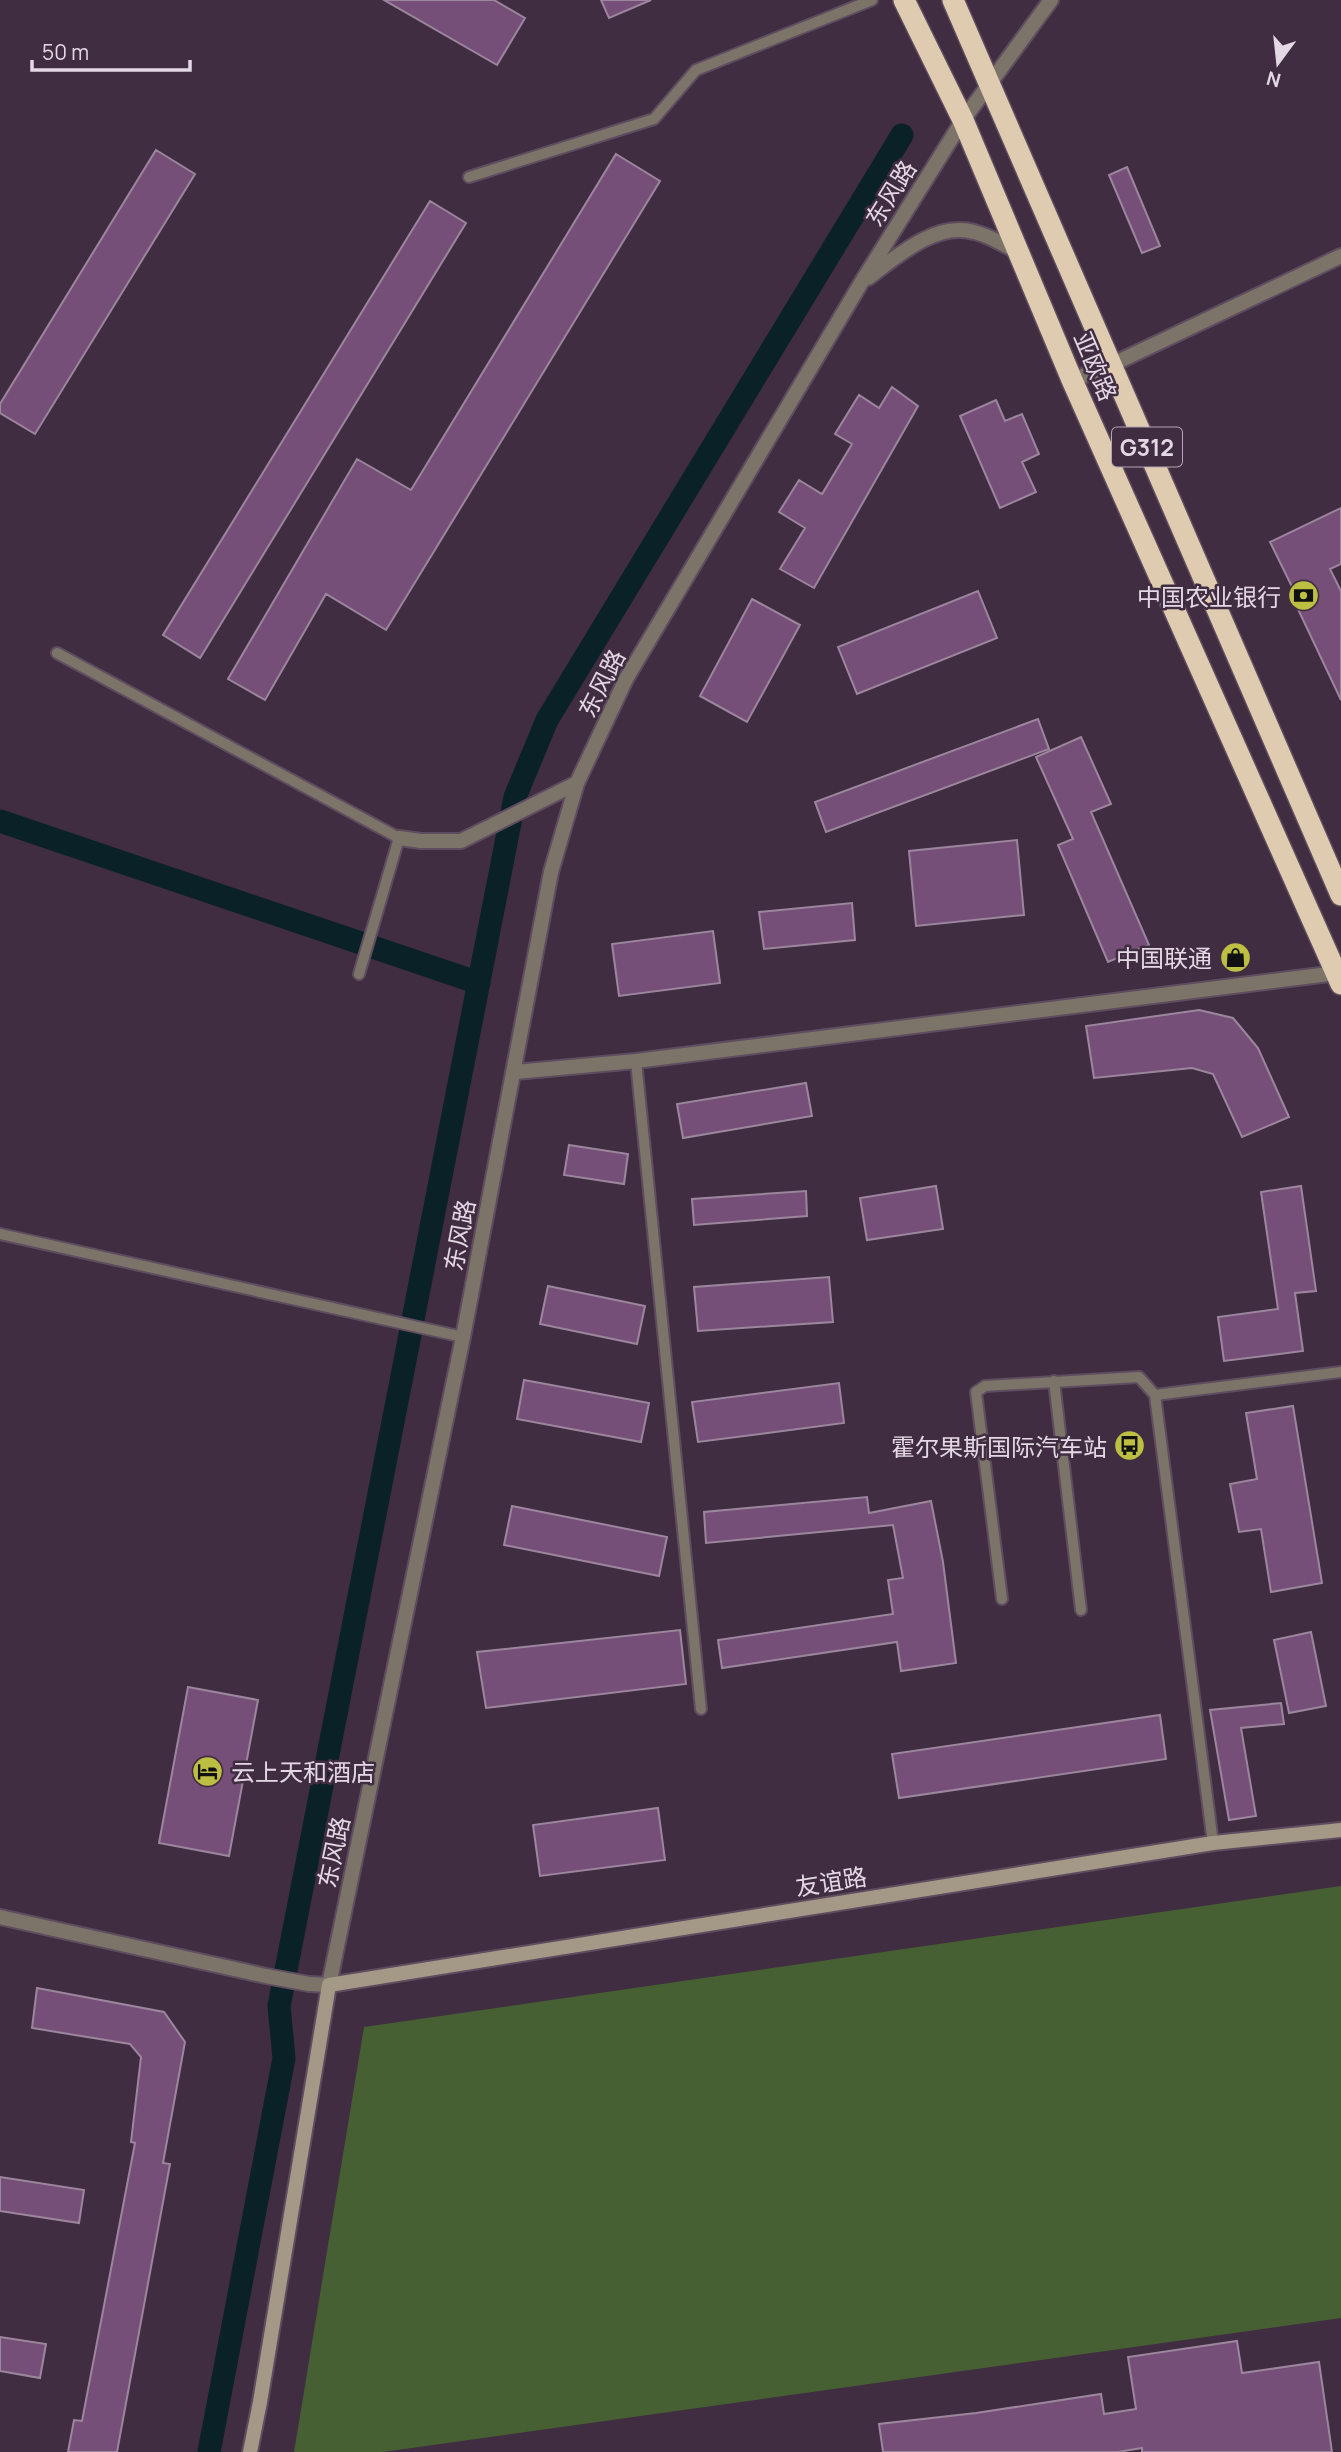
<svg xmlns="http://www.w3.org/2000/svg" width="1341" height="2452" viewBox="0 0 1341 2452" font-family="Manrope,'Noto Sans SC',sans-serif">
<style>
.green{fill:#465f33}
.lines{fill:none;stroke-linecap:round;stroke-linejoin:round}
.canal{stroke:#092127;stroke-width:23}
.building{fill:#754f78;stroke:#9c869d;stroke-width:2}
.lane-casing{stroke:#5e4c5f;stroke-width:14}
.street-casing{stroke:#5e4c5f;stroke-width:18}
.secondary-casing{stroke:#5e4c5f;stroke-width:18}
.highway-casing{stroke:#5e4c5f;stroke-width:24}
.lane{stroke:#7c7469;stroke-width:10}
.street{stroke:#7c7469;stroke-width:14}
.secondary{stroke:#a49886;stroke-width:14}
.highway{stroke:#dfccb0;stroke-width:21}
.labels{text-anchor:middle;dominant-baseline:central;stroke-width:5;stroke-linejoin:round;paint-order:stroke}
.shield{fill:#402d41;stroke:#b3a5b4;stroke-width:2}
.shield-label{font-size:23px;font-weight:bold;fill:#e4d8e5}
.street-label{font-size:24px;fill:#e4d8e5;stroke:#402d41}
.poi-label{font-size:24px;fill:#e4d8e5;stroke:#402d41;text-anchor:end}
</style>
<rect width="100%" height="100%" fill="#402d41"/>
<path class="green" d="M1341,1886V2318L383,2452H294L364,2027Z"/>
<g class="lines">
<path class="canal" d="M0,821L479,983
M209,2452L284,2058L279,2006L515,797L547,720L902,135"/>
</g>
<path class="building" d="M384,0H494L525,18L497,65Z
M601,0H651L609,18Z
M156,150L195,174L35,434L0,413V404Z
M616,154L660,181L386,630L326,594L265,700L228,679L357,459L411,490Z
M1127,167L1160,246L1142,253L1109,175Z
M430,201L466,223L200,658L163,635Z
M892,387L918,406L814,588L780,569L805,528L779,512L799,480L822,494L852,444L835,434L859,395L879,408Z
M996,400L1005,421L1022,414L1039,454L1022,462L1036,492L1000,508L960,416Z
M1341,508V564L1330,569L1341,591V700L1296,605L1300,603L1270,542Z
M978,591L997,638L857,694L838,647Z
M752,599L800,625L747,722L700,696Z
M1038,719L1049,749L826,832L815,802Z
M1081,737L1111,804L1091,812L1149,945L1108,962L1058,845L1073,839L1036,757Z
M1017,840L1024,915L916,926L909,851Z
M852,903L855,940L764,949L759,912Z
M713,931L720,983L619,996L612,944Z
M1199,1010L1233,1018L1258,1048L1289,1117L1242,1137L1213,1074L1192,1068L1094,1078L1086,1026Z
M806,1083L812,1116L683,1138L677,1104Z
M569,1145L628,1154L624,1184L564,1175Z
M936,1186L943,1229L867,1240L860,1198Z
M1301,1186L1316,1291L1295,1293L1303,1351L1224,1361L1218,1317L1278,1309L1261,1192Z
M806,1191L807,1216L694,1225L692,1199Z
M829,1277L833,1322L698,1331L694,1287Z
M548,1286L645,1306L637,1344L540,1324Z
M524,1380L649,1403L641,1442L517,1419Z
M839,1383L844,1423L698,1442L692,1402Z
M1293,1406L1322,1583L1271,1592L1261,1529L1239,1532L1230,1484L1257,1479L1246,1413Z
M867,1497L869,1513L931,1501L943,1562L956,1663L901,1671L897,1642L722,1668L718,1640L893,1614L888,1580L903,1578L893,1525L706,1543L704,1512Z
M512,1506L667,1537L659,1576L504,1545Z
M680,1630L686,1684L486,1708L477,1652Z
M1311,1632L1326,1706L1289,1713L1274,1640Z
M188,1687L258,1700L229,1856L159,1843Z
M1281,1703L1284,1724L1241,1728L1256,1816L1229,1820L1210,1710Z
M1160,1715L1166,1759L899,1798L892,1754Z
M658,1808L665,1860L540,1876L533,1825Z
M37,1988L164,2012L185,2042L163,2163L170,2164L117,2452H68L74,2420L82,2421L135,2143L131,2142L141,2057L130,2044L32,2028Z
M0,2177L84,2190L79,2223L0,2211Z
M0,2337L46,2344L40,2378L0,2371Z
M1237,2341L1242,2373L1319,2362L1332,2452H1142V2448L1118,2452H883L879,2424L976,2413L1101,2394L1104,2414L1136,2409L1128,2357Z"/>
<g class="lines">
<defs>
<path id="lane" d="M469,177L654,119L696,70L872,0
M57,653L399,838L359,974
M636,1061L701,1709
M0,1234L463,1337
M1054,1381L1081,1610
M1155,1395L1341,1372
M1002,1599L976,1392L985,1386L1139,1377L1155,1395L1213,1843"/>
<path id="street" d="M868,278C896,257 936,221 974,232C989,235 1005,246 1019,252
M1072,380L1111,365L1341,256
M399,838L421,841H461L577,783
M515,1072L636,1061L1337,973
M0,1917L266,1976L309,1984L329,1985L463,1337L551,872L577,783L626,679L861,283L963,120L1051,0"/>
<path id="secondary" d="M250,2452L260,2402L329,1985L1213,1843L1341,1830"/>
<path id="highway" d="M904,0L963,120L1072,380L1341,984
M953,0L1341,895"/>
</defs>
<use href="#lane" class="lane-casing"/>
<use href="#street" class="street-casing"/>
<use href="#secondary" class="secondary-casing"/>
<use href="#highway" class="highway-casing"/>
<use href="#lane" class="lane"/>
<use href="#street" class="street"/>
<use href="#secondary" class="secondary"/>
<use href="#highway" class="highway"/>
</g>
<defs>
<symbol id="bank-disc" viewBox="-11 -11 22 22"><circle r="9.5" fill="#bdbf43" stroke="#402d41"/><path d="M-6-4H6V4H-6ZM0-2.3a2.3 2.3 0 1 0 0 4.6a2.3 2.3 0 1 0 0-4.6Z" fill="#111"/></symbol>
<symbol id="shop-disc" viewBox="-11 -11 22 22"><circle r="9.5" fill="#bdbf43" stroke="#402d41"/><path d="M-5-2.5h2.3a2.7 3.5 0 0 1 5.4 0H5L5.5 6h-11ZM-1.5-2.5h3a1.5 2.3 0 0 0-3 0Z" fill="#111"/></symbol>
<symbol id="bus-disc" viewBox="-11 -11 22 22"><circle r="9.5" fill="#bdbf43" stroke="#402d41"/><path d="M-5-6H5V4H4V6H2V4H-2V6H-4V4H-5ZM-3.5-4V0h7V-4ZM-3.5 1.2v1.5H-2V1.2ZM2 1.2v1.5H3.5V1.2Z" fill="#111"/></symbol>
<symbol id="hotel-disc" viewBox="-11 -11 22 22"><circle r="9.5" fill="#bdbf43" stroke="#402d41"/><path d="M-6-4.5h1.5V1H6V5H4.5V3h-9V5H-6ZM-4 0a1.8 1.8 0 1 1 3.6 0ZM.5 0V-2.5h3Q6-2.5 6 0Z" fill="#111"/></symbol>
</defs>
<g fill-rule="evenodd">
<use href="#bank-disc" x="1286" y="578" width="35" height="35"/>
<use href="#shop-disc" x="1218" y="940" width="35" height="35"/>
<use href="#bus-disc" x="1112" y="1428" width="35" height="35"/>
<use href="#hotel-disc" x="190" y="1754" width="35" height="35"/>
</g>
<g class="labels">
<rect class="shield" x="1112" y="427.5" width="70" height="39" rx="5"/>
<g class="shield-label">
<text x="1147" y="447">G312</text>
</g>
<g class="street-label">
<text transform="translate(890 193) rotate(-58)">东风路</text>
<text transform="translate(1096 366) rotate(67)">亚欧路</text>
<text transform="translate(601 683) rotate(-63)">东风路</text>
<text transform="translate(459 1235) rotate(-79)">东风路</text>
<text transform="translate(333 1852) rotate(-78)">东风路</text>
<text transform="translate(831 1881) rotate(-9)">友谊路</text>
</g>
<g class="poi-label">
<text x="1281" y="596">中国农业银行</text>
<text x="1212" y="957">中国联通</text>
<text x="1107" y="1446">霍尔果斯国际汽车站</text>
<text x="231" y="1771" text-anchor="start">云上天和酒店</text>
</g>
</g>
<g transform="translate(1278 63) rotate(195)" stroke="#402d41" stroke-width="5" paint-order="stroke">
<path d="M0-5L12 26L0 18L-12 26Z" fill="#e4d8e5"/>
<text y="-10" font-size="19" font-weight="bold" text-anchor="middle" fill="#e4d8e5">N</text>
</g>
<path d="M32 60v10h158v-10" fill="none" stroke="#e4d8e5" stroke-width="3.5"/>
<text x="42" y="60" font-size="21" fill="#e4d8e5" stroke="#402d41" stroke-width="5" paint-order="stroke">50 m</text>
</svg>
